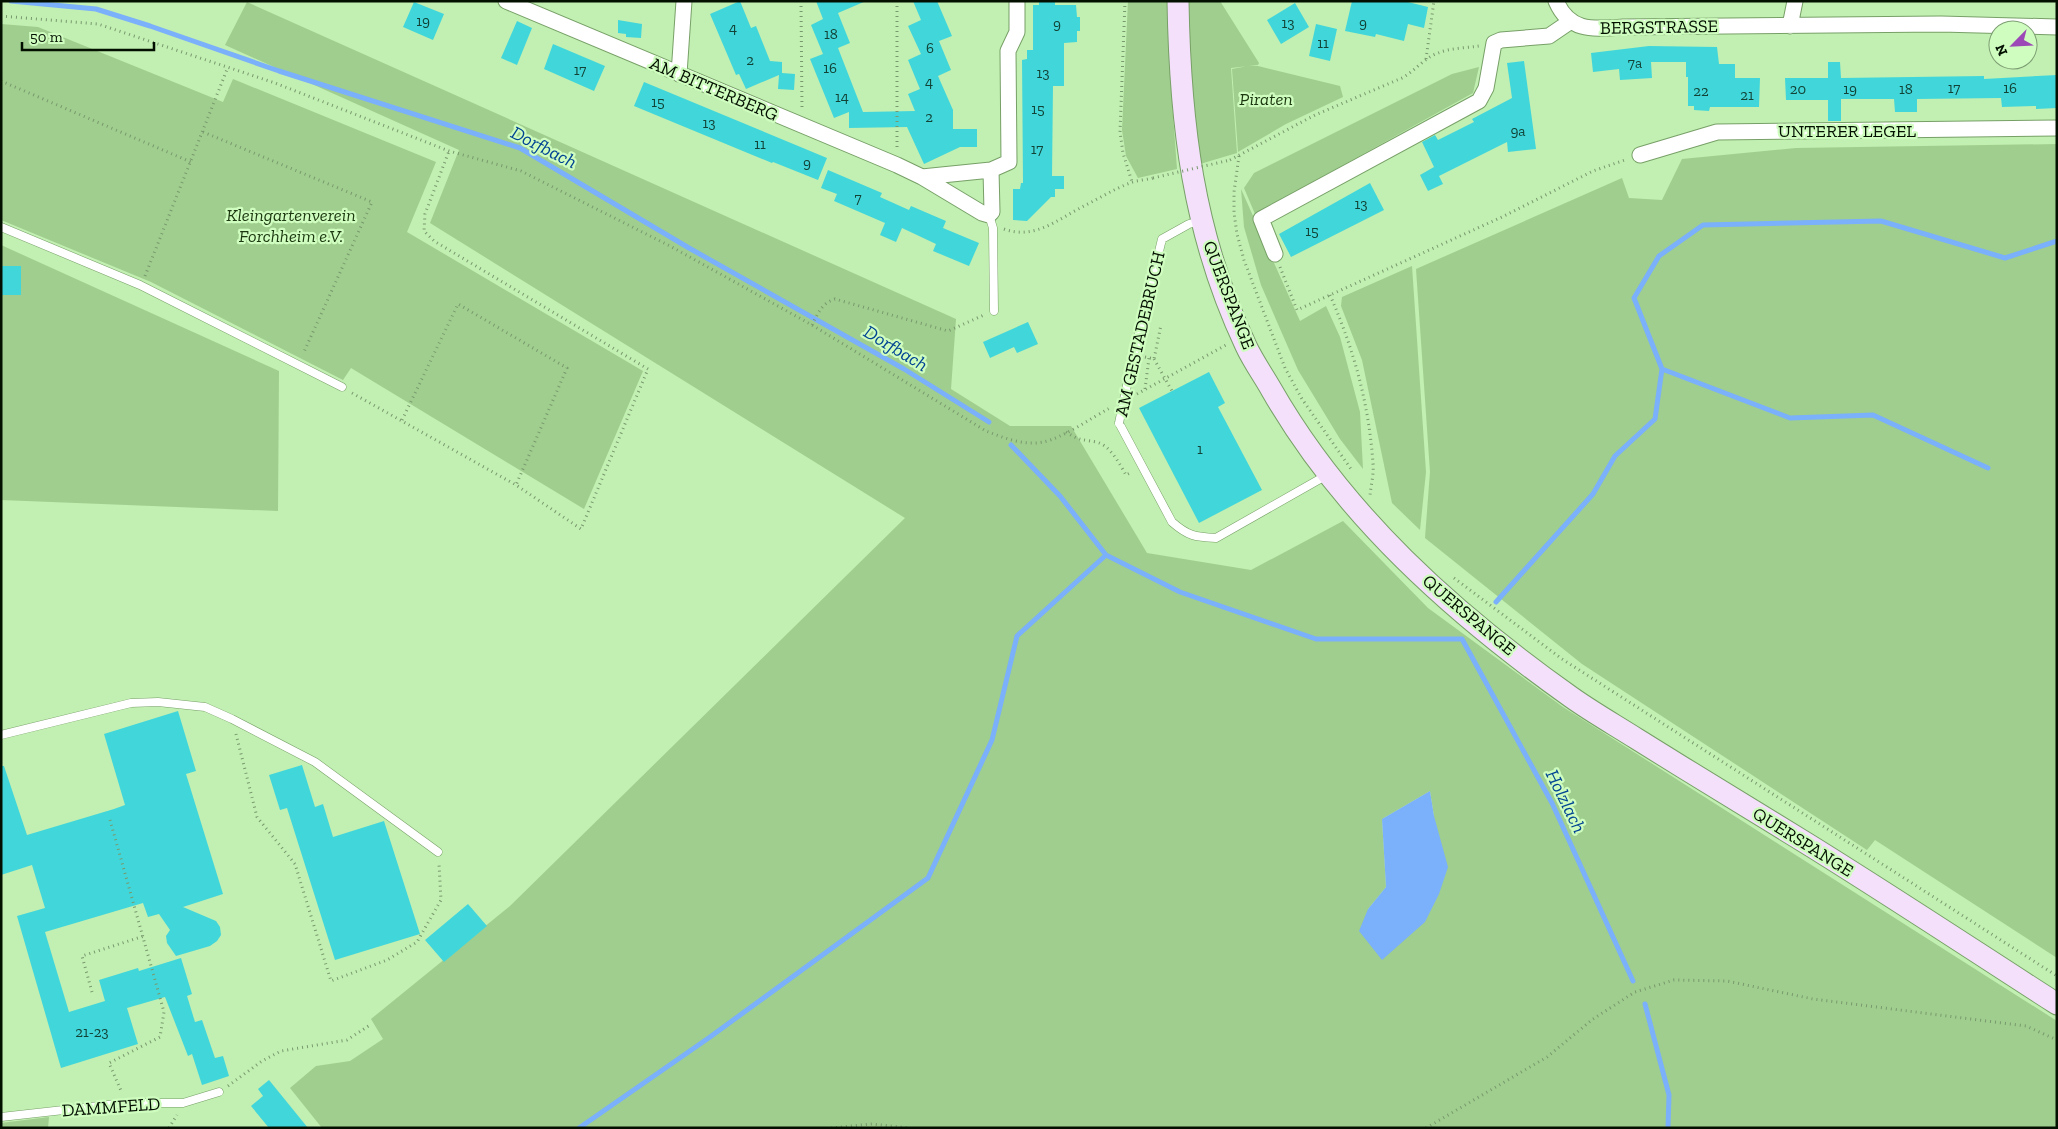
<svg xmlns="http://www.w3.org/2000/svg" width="2058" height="1129" viewBox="0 0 2058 1129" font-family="'Zilla Slab',serif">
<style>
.green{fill:#a0ce8e;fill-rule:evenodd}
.water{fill:#7bb0fa}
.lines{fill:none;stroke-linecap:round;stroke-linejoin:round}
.stream{stroke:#7bb0fa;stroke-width:5}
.building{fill:#41d7da}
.service-casing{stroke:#77a067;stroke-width:9}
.minor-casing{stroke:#77a067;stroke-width:17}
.secondary-casing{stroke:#77a067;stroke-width:23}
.path{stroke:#78996d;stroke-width:3;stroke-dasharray:1 4;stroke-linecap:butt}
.service{stroke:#fff;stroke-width:8}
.minor{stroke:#fff;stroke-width:15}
.secondary{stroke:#f4e0fb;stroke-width:21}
.service-bridge-casing{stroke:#77a067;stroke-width:9;stroke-linecap:butt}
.path-bridge{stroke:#78996d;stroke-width:3;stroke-dasharray:1 4;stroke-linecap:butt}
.service-bridge{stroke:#fff;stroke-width:8}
.labels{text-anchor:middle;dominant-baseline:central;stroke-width:4.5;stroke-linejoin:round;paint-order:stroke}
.number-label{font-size:15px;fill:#124236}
.street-label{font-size:18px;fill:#031000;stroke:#cffdbf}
.park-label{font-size:18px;font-style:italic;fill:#1c3810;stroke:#cffdbf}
.water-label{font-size:19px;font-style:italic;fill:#004393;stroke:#cffdbf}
</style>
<rect width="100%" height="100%" fill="#c2efb2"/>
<path class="green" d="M1128,1H1169V60L1177,169L1138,178L1126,156L1122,130Z
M1186,1H1220L1259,63L1258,65L1231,68L1237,153L1200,164L1190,98Z
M247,2L956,319L951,389L1010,426H1071L1147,553L1251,570L1343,521L1428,608L1563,707L2057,1021V1128H322L290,1088L316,1066L350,1061L383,1039L371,1019L510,906L905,518L430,223L459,150L225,45ZM1430,791L1434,816L1382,960L1368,909L1386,887L1382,819Z
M1,24L38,27L223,102L233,79L436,162L407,232L643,371L584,509L351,368L343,380L151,282L1,220Z
M1248,66H1258L1340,86L1343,97L1286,124L1238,152L1232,69Z
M1479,67L1473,93L1255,214L1244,188L1254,173L1452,74Z
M2057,144V958L1875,840L1867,850L1582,664L1425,538L1430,472L1416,269L1622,178L1629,198L1662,200L1682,159L1796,148Z
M1241,189L1300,321L1326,306L1340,337L1360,412L1363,469L1340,439L1298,370L1261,285L1244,227Z
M1,245L279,371L278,511L1,500Z
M1412,266L1426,472L1420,530L1392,503L1362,360L1341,306L1342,297Z
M49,1117L48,1128H1V1123Z"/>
<path class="water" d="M1430,791L1434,816L1448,867L1439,894L1425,922L1382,960L1359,931L1368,909L1386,887L1382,819Z"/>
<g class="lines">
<path class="stream" d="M11,1L96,9L150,26L279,71L520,148L689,248L904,369L989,422
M1662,369L1790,418L1873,415L1988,468
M1011,445L1060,496L1106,555L1180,592L1316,639H1462L1552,803L1633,981
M1496,602L1593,494L1615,456L1655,419L1662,369L1634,298L1659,256L1703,225L1881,221L2005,258L2057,241
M1645,1004L1669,1095L1668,1128
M579,1128L710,1037L928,878L992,740L1017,636L1106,555"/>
</g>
<path class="building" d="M740,1L751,28L756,26L770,61L782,62V73L795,74L794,90L778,89L779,75L746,89L739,74L736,75L710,14Z
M816,1H866L838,13L850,43L838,48L863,112L915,111L908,94L920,89L908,60L921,54L908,26L921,20L913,1H937L952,36L939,41L951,70L938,76L953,110V129H977V147H960L924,164L907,127L849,128V112L834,118L810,59L823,54L811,25L823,19Z
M1039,1H1055V5H1076L1077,17H1080V31H1077V42L1064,43V86H1053L1052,176H1064V189H1055V197H1051L1027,221L1013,220V189H1020L1021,183H1023L1022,60L1027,59V50H1033V5H1039Z
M1352,1H1404L1428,7L1424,28L1408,24L1404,41L1376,34L1375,37L1345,31Z
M414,2L444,14L433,40L403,27Z
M1295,3L1309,27L1281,44L1267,20Z
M618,20L642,24L641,38L626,37V34L618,33Z
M517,21L532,28L517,65L501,58Z
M1316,24L1337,29L1330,61L1309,56Z
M553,44L605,66L594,91L544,69Z
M1649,46L1717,47L1719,64H1735V78H1760L1759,107H1710L1709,111L1694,110V106H1688V77H1686V62H1651L1652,78L1620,80L1619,69L1593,72L1591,53Z
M1524,61L1536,149L1508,152L1507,142L1439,176L1443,184L1428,191L1420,175L1434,167L1422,142L1435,135L1438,140L1474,122L1472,119L1512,98L1507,63Z
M1828,62H1840L1841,78L1984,76V79L2057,75V108L2036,109V106L2002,107L2001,98L1917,99V112H1895L1894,99H1841V121H1828V100H1786L1785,78H1828Z
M644,82L827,158L818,180L773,162L772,163L634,106Z
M828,170L882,193L880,197L909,210L911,206L946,221L943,228L979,243L969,266L933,251L936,244L902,228L896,242L880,235L885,223L834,201L837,194L821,188Z
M1370,183L1384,210L1291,257L1279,234Z
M1,266H21V295H1Z
M1028,322L1038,344L1017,353L1014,347L990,358L983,342Z
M1209,372L1225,403L1218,407L1262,490L1199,523L1139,408Z
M178,711L196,771L186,774L223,894L183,907L216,921L220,927L221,935L217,941L210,946L176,956L167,943L166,936L170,930L159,914L148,917L143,903L45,932L69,1012L105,1001L99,980L138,968L139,971L181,958L192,994L187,996L195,1022L202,1020L215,1058L223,1056L229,1076L202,1085L192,1054L188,1056L165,997L127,1008L138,1044L61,1068L17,916L45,908L32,865L1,875V766H4L27,835L114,809L125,805L104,734Z
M302,765L315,807L323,804L333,837L384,821L420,934L335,960L287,808L280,810L269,775Z
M468,904L487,926L444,962L425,940Z
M269,1080L308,1128H269L251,1106L263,1096L258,1089Z"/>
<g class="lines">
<defs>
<path id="service" d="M989,215L993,228L994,311
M1,227L140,285L342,387
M1130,371L1162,239L1189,224L1200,221
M1119,423L1172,522C1188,536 1195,537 1216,538L1327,475
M1,735L131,703L158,702L205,707L232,719L315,762L438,852
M1,1117L126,1103H183L219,1092"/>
<path id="minor" d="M506,1L897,165L922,177L982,213L989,215L992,212L991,170
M1556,1C1570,33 1594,29 1623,27L1941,24L2057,27
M1790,26L1795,1
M679,74L684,1
M1640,155L1717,132L2057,128
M922,177L991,170L1009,162L1008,51L1017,32V1
M1275,254L1261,219L1479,101L1486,88L1494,43L1501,40L1549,36L1571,21"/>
<path id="secondary" d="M1178,1C1180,123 1193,234 1246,346C1253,361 1263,375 1271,389C1343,515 1454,614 1571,697C1592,712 1615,725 1637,739C1693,774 1749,808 1806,843C1890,895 1973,950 2057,1004"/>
</defs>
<use href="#service" class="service-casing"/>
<use href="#minor" class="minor-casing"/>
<use href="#secondary" class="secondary-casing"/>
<path class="path" d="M801,1L802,110
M897,1V149
M1125,1L1120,132L1123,153L1132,182
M1,16L98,24L275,83L449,151L521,171L670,246L812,325L986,431C1004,438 1024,446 1043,442C1063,438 1091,418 1110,408
M1426,59L1434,1
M1,81L191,162
M203,132L372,202L303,354
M1239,156L1234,192V213L1237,234L1244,260L1285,368L1302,399L1351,469
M1230,160L1315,115L1402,78C1415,71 1424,58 1438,53C1450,48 1466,48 1479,46
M1004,229C1034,240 1057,220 1082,207C1098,199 1114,189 1130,183C1137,180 1146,180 1153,178
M1280,267L1297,310L1502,217L1593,171L1625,160
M145,276L228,67
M1330,295C1354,350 1369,404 1373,464C1374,474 1371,485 1370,495
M812,325C818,313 822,303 835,299L948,331L984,315
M1145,357L1154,359L1161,325
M1145,389L1149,358
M352,393L516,485L581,529L648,369L434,241L424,231L425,214L449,151
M1137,394L1226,345
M402,420L458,304L567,368L516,485
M1066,432C1080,441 1081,439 1096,442C1110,445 1119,463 1126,475L1132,472
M1454,578L1562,659L2057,976
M236,734L257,817L295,864L331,981L387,960L417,942L441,900L439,864
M110,820L164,1012L160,1037L109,1063L122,1093
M92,992L82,956L144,936
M228,1086L262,1061L281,1051L347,1040L370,1025
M169,1128L177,1115
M831,1128L872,1124L909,1128
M1426,1128L1547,1057L1593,1019L1635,992L1674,980L1727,981L1813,999L2026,1026L2057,1040"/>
<use href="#service" class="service"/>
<use href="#minor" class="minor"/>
<use href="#secondary" class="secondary"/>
<defs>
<path id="service-bridge" d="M1119,423L1130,371"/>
</defs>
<use href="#service-bridge" class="service-bridge-casing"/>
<path class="path-bridge" d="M1153,178L1230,160
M1154,359L1172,391"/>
<use href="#service-bridge" class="service-bridge"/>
</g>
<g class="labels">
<g class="number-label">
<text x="423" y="21">19</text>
<text x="1288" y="23">13</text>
<text x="1363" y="23">9</text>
<text x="1057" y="24">9</text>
<text x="733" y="28">4</text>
<text x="831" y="34">18</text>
<text x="1323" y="43">11</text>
<text x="930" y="48">6</text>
<text x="750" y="60">2</text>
<text x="1635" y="63">7a</text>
<text x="830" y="68">16</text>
<text x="580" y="70">17</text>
<text x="1043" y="73">13</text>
<text x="929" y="82">4</text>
<text x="1954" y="88">17</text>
<text x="2010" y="88">16</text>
<text x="1798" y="89">20</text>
<text x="1850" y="89">19</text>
<text x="1906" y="89">18</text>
<text x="1701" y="91">22</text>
<text x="1747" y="95">21</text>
<text x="842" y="97">14</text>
<text x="658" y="102">15</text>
<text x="1038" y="109">15</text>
<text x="929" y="117">2</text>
<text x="709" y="123">13</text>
<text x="1518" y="131">9a</text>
<text x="760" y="144">11</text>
<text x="1037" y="149">17</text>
<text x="807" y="163">9</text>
<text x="858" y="198">7</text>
<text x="1361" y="204">13</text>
<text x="1312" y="231">15</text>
<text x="1200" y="449">1</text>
<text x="92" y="1032">21-23</text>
</g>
<g class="street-label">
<text transform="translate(1659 27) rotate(-1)">BERGSTRASSE</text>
<text transform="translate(714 89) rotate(23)">AM BITTERBERG</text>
<text x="1847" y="131">UNTERER LEGEL</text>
<text transform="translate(1229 295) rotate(69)">QUERSPANGE</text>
<text transform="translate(1140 334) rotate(-77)">AM GESTADEBRUCH</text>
<text transform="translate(1469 615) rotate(40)">QUERSPANGE</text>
<text transform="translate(1803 842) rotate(32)">QUERSPANGE</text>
<text transform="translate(111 1107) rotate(-4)">DAMMFELD</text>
</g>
<g class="park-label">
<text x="1266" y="99">Piraten</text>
<text x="291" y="215">Kleingartenverein<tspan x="291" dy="21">Forchheim e.V.</tspan></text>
</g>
<g class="water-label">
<text transform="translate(544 147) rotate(27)">Dorfbach</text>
<text transform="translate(896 348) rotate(31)">Dorfbach</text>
<text transform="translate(1566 801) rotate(64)">Holzlach</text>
</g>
</g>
<rect width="2058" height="1129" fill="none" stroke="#031000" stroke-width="5"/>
<g transform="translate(2013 45) rotate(246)"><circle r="24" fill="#cffdbf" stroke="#7d9e73"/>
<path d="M0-4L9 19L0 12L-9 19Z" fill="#9c48b7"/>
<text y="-8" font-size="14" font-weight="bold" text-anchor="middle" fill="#031000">N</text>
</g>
<path d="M22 42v8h132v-8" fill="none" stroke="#031000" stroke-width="2.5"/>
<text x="30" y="42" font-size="15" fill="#031000" stroke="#cffdbf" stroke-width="4" paint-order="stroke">50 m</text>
</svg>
